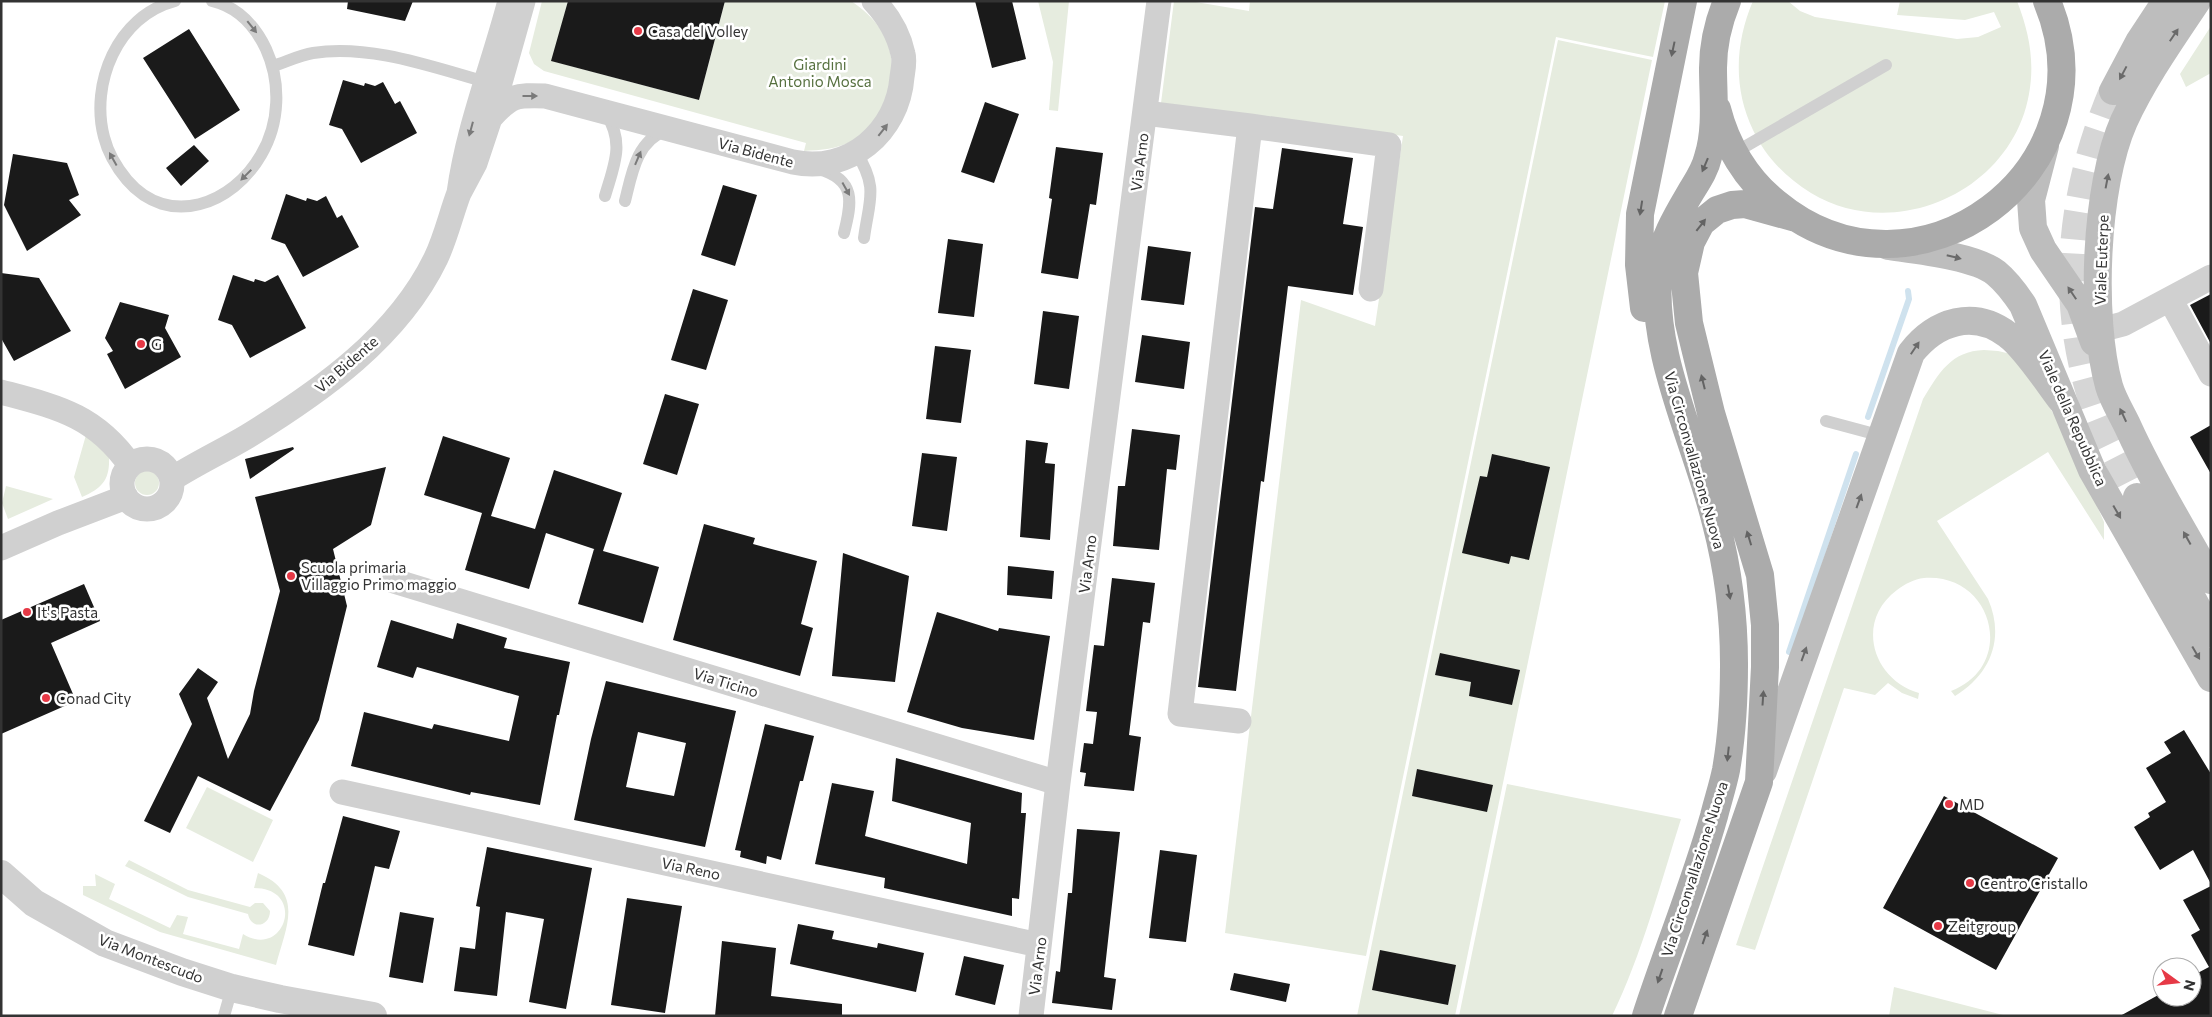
<svg xmlns="http://www.w3.org/2000/svg" width="2212" height="1017" viewBox="0 0 2212 1017" font-family="Commissioner,sans-serif">
<style>
.green{fill:#e6ecdf}
.lines{fill:none;stroke-linecap:round;stroke-linejoin:round}
.stream{stroke:#cfe2ee;stroke-width:6}
.building{fill:#1a1a1a;fill-rule:evenodd}
.secondary-tunnel{stroke:#d6d6d6;stroke-width:28;stroke-dasharray:28 14;stroke-linecap:butt}
.service{stroke:#d0d0d0;stroke-width:12}
.minor{stroke:#d0d0d0;stroke-width:25}
.tertiary{stroke:#d0d0d0;stroke-width:28}
.secondary{stroke:#bdbdbd;stroke-width:28}
.primary{stroke:#ababab;stroke-width:28}
.oneway{fill:#7a7a7a}
.oneway2{fill:#6a6a6a}
.oneway3{fill:#636363}
.poi-dot{fill:#e63946;stroke:#fff;stroke-width:2}
.labels{text-anchor:middle;dominant-baseline:central;stroke-width:5;stroke-linejoin:round;paint-order:stroke}
.poi-label{font-size:15px;fill:#333;stroke:#fff;text-anchor:start}
.park-label{font-size:15px;fill:#56703f;stroke:#fff}
.street-label{font-size:15px;fill:#333;stroke:#fff}
</style>
<rect width="100%" height="100%" fill="#fff"/>
<path class="green" d="M542,1H568L552,61L699,100L725,1H851C863,9 873,18 881,30C904,66 889,120 852,141C837,149 821,150 804,151L806,143L544,71L534,64L529,53Z
M1038,1H1069L1058,111L1049,110L1053,62Z
M1174,1H1190L1249,11L1250,1H1665L1653,57L1556,37L1366,956L1225,933L1301,300L1375,326L1403,136L1161,103Z
M1753,1H1788L1800,11L1815,17L1957,39L1978,37L2001,27L1994,12L1965,20L1897,15L1900,1H2017C2029,32 2035,61 2029,94C2012,191 1895,244 1811,193C1785,177 1765,156 1753,130C1733,88 1735,43 1753,1Z
M2211,26V73L2186,87L2180,74Z
M1558,40L1652,60L1455,1016H1357Z
M1984,350L1998,351L2011,354L2030,374L2066,435L2104,522V540L2048,452L1937,521L1988,599C2005,638 1991,674 1955,696L1951,691C2017,666 1994,573 1924,578C1914,579 1905,584 1897,590C1855,621 1872,679 1919,693L1918,699L1902,693L1888,683L1875,695L1844,688L1755,950L1736,945L1923,399C1939,373 1951,351 1984,350Z
M86,435L109,457C110,480 102,488 82,497L74,477Z
M135 483a12 12 0 1 1 24 0a12 12 0 1 1-24 0Z
M6,486L53,499L8,519L2,503Z
M1507,784L1681,819C1660,885 1642,954 1612,1016H1459Z
M207,787L273,820L253,862L186,828Z
M129,860L188,890L250,907L255,903H263L270,911C270,927 251,930 248,914L188,897L125,866Z
M258,873C305,893 286,927 276,965L160,932L83,895V886H96L95,874L115,884L109,899L170,928L177,915L188,917L183,934L239,949L243,934C285,960 307,888 254,888Z
M1894,987L2007,1016H1889Z"/>
<g class="lines">
<path class="stream" d="M1868,417L1909,299L1908,291
M1789,652L1856,454"/>
</g>
<path class="building" d="M348,1H413L405,21L347,9Z
M568,1H725L699,100L551,61Z
M975,1H1012L1026,59L992,68Z
M189,29L240,110L195,139L143,58Z
M343,80L364,86L365,83L375,86L383,82L395,104L400,101L417,133L361,163L342,129L329,125Z
M985,102L1019,114L994,183L961,172Z
M194,145L209,161L181,186L166,168Z
M1056,147L1103,153L1096,205L1090,204L1078,279L1041,273L1052,199L1049,198Z
M1282,148L1353,158L1343,224L1363,227L1353,295L1288,286L1264,482L1261,481L1236,691L1198,687L1255,207L1273,209Z
M13,154L67,163L79,195L69,200L81,215L27,251L4,205Z
M723,185L757,195L735,266L701,255Z
M286,194L306,201L307,198L317,201L326,196L337,218L342,215L359,247L303,277L285,244L271,239Z
M948,239L983,244L974,317L938,313Z
M1148,246L1191,252L1184,305L1141,300Z
M1,273L39,278L71,331L14,361L1,338Z
M233,275L254,282L255,279L265,282L278,275L306,328L250,358L232,325L218,320Z
M693,289L728,300L706,370L671,360Z
M2211,294V344L2190,305Z
M120,302L169,315L165,328L181,357L125,389L107,354L113,351L105,338Z
M1043,311L1079,316L1069,389L1034,384Z
M1142,335L1190,342L1184,389L1135,382Z
M935,346L971,350L961,423L926,419Z
M665,394L699,404L677,475L643,464Z
M2211,425V474L2190,437Z
M1132,429L1180,435L1176,470L1167,469L1159,550L1113,546L1118,486H1125Z
M443,436L510,458L491,516L535,529L554,470L622,493L603,551L659,567L643,623L578,604L594,549L597,550L546,533L529,589L465,570L482,513L424,495Z
M1026,440L1048,443L1045,463L1055,464L1050,540L1020,537Z
M293,447L294,449L250,479L245,459Z
M922,453L957,457L947,531L912,526Z
M1492,454L1550,467L1529,560L1511,556L1509,564L1462,553L1480,476L1487,477Z
M386,467L371,525L333,549L347,606L319,720L270,811L198,776L170,833L144,821L192,724L179,694L198,668L218,682L207,698L228,759L250,714L254,691L280,591L255,497Z
M704,524L755,538L753,544L817,561L801,624L813,628L800,676L673,640Z
M843,553L909,576L895,682L832,676Z
M1008,566L1054,571L1052,599L1007,595Z
M1112,578L1155,583L1150,623L1143,622L1129,735L1141,737L1134,791L1084,786L1086,773L1080,772L1084,743L1093,744L1097,712L1086,711L1094,645L1104,646Z
M84,584L100,621L51,643L76,701L1,734V620Z
M937,612L998,631L999,628L1050,636L1034,740L962,728L907,712Z
M391,620L453,639L457,623L507,638L504,648L570,662L559,715H557L540,805L471,792L470,795L351,766L364,712L432,729L434,724L509,741L519,696L417,667L413,678L377,667Z
M1440,653L1520,670L1512,705L1469,696L1471,682L1435,675Z
M606,681L736,711L705,847L574,820L591,739ZM638,732L686,743L674,796L626,787Z
M765,724L814,736L803,781H800L781,860L767,856L766,864L740,857L741,851L735,850Z
M2184,730L2211,774V884L2193,850L2160,870L2134,827L2150,817L2148,813L2166,802L2146,768L2171,753L2164,742Z
M896,758L1022,793L1021,813H1026L1019,899L1012,898V916L884,888L885,878L815,864L832,783L874,791L865,836L967,864L971,823L892,801Z
M1417,769L1493,785L1487,812L1412,796Z
M1944,796L2058,858L1996,970L1883,908Z
M343,816L400,831L389,869L375,866L354,956L308,945L323,883H325Z
M1077,829L1120,832L1104,977L1116,979L1112,1010L1052,1003L1056,971L1060,972L1068,893H1072Z
M487,847L592,868L566,1009L529,1002L544,919L506,912L497,996L454,991L460,947L475,949L480,907L476,906Z
M1160,850L1197,855L1186,942L1149,938Z
M2211,886V1016H2120L2162,993V997H2192V976L2209,967L2191,935L2200,930L2183,900Z
M627,898L682,906L665,1013L611,1005Z
M400,912L434,918L423,983L389,977Z
M798,924L834,931L832,939L877,948L878,943L924,953L916,992L790,964Z
M722,941L776,948L771,996L842,1004V1016H715Z
M1380,950L1456,965L1448,1005L1372,990Z
M964,956L1004,965L995,1005L955,995Z
M1234,973L1290,984L1286,1002L1230,990Z"/>
<g class="lines">
<path class="secondary-tunnel" d="M2113,91C2070,193 2058,302 2095,408C2106,439 2123,468 2137,497"/>
<path class="service" d="M175,1C117,16 90,84 104,137C108,153 117,168 127,180C169,229 233,204 261,155C280,123 281,82 266,49C255,26 238,7 212,1
M273,66C286,62 300,55 313,53C370,44 432,67 486,82
M856,152C879,188 869,200 864,238
M1734,153L1886,65
M819,169C856,180 852,202 844,233
M605,196C614,165 625,143 606,114
M625,201C632,173 636,142 666,130
M1826,421L1882,436
M224,1016L232,988"/>
<path class="minor" d="M510,1C493,66 468,127 459,193L475,163L490,118L523,1
M1145,113L1250,126L1180,714L1239,721
M490,118C511,95 515,95 545,96L793,162C849,174 898,132 902,77C903,70 905,61 903,54C899,35 888,16 874,1
M1250,126L1389,145L1371,289
M2170,299L2211,374
M2100,330L2123,324L2211,277
M1,392C57,407 95,415 130,465
M122 484a25 25 0 1 1 50 0a25 25 0 1 1-50 0Z
M172,479C197,463 223,451 248,436C321,391 398,337 436,258C446,237 451,214 459,193
M1,548L58,523L126,497
M394,581L1058,783
M342,792L1039,945
M1031,1016L1058,783L1159,1"/>
<path class="tertiary" d="M1,874L34,903L105,943L182,972L232,988L280,999L373,1016"/>
<path class="secondary" d="M2197,1C2171,40 2144,78 2124,121C2095,186 2090,318 2109,386C2113,400 2122,414 2128,427C2152,480 2183,530 2211,580
M2113,91L2139,42L2166,1
M2045,146L2031,200L2033,228L2043,250L2080,304L2094,342
M1888,246C1915,250 1975,256 1996,273C2007,282 2015,293 2023,305L2092,470L2211,678
M2137,497L2211,633
M1763,771L1911,353C1936,321 1974,309 2008,335C2025,347 2048,383 2062,401"/>
<path class="primary" d="M1717,109C1726,145 1746,179 1776,203C1916,319 2117,169 2047,1
M1644,308L1639,265L1640,214L1683,1
M1646,1016C1668,949 1695,883 1714,816C1718,800 1723,785 1726,770C1732,736 1734,699 1734,664C1734,617 1728,569 1716,523C1697,443 1648,351 1659,267C1662,241 1676,217 1689,195C1696,183 1705,171 1708,157C1717,129 1713,97 1713,68C1713,45 1718,23 1727,1
M1678,1016L1759,782L1765,667V625L1760,575L1711,413L1689,323L1684,273L1691,242L1701,223L1717,210L1732,205L1745,204L1796,218"/>
</g>
<defs><path id="oneway-solid" d="M-6-.8H1V-3.2L6.5 0L1 3.2V.8H-6Z" transform="scale(1.25)"/></defs>
<g class="oneway">
<use href="#oneway-solid" transform="translate(252 27) rotate(51)"/>
<use href="#oneway-solid" transform="translate(530 96)"/>
<use href="#oneway-solid" transform="translate(471 129) rotate(105)"/>
<use href="#oneway-solid" transform="translate(883 130) rotate(-52)"/>
<use href="#oneway-solid" transform="translate(638 158) rotate(-67)"/>
<use href="#oneway-solid" transform="translate(113 159) rotate(-119)"/>
<use href="#oneway-solid" transform="translate(246 175) rotate(135)"/>
<use href="#oneway-solid" transform="translate(846 189) rotate(61)"/>
</g>
<g class="oneway2">
<use href="#oneway-solid" transform="translate(2174 35) rotate(-56)"/>
<use href="#oneway-solid" transform="translate(2123 73) rotate(118)"/>
<use href="#oneway-solid" transform="translate(2107 181) rotate(-79)"/>
<use href="#oneway-solid" transform="translate(1954 257) rotate(14)"/>
<use href="#oneway-solid" transform="translate(2072 293) rotate(-124)"/>
<use href="#oneway-solid" transform="translate(1915 348) rotate(-56)"/>
<use href="#oneway-solid" transform="translate(2123 415) rotate(-115)"/>
<use href="#oneway-solid" transform="translate(1859 501) rotate(-70)"/>
<use href="#oneway-solid" transform="translate(2117 512) rotate(60)"/>
<use href="#oneway-solid" transform="translate(2187 538) rotate(-119)"/>
<use href="#oneway-solid" transform="translate(2196 653) rotate(60)"/>
<use href="#oneway-solid" transform="translate(1804 654) rotate(-70)"/>
</g>
<g class="oneway3">
<use href="#oneway-solid" transform="translate(1673 49) rotate(102)"/>
<use href="#oneway-solid" transform="translate(1705 165) rotate(113)"/>
<use href="#oneway-solid" transform="translate(1641 208) rotate(99)"/>
<use href="#oneway-solid" transform="translate(1701 225) rotate(-52)"/>
<use href="#oneway-solid" transform="translate(1703 382) rotate(-104)"/>
<use href="#oneway-solid" transform="translate(1749 538) rotate(-107)"/>
<use href="#oneway-solid" transform="translate(1729 592) rotate(80)"/>
<use href="#oneway-solid" transform="translate(1763 698) rotate(-86)"/>
<use href="#oneway-solid" transform="translate(1728 754) rotate(96)"/>
<use href="#oneway-solid" transform="translate(1705 937) rotate(-71)"/>
<use href="#oneway-solid" transform="translate(1660 976) rotate(109)"/>
</g>
<g class="poi-dot">
<circle cx="638" cy="31" r="5"/>
<circle cx="141" cy="344" r="5"/>
<circle cx="291" cy="576" r="5"/>
<circle cx="27" cy="612" r="5"/>
<circle cx="46" cy="698" r="5"/>
<circle cx="1949" cy="804" r="5"/>
<circle cx="1970" cy="883" r="5"/>
<circle cx="1938" cy="926" r="5"/>
</g>
<g class="labels">
<g class="poi-label">
<text x="648" y="31">Casa del Volley</text>
<text x="151" y="344">G</text>
<text x="301" y="567">Scuola primaria<tspan x="301" dy="17">Villaggio Primo maggio</tspan></text>
<text x="37" y="612">It's Pasta</text>
<text x="56" y="698">Conad City</text>
<text x="1959" y="804">MD</text>
<text x="1980" y="883">Centro Cristallo</text>
<text x="1948" y="926">Zeitgroup</text>
</g>
<g class="park-label">
<text x="820" y="64">Giardini<tspan x="820" dy="17">Antonio Mosca</tspan></text>
</g>
<g class="street-label">
<text transform="translate(756 152) rotate(15)">Via Bidente</text>
<text transform="translate(1139 162) rotate(-83)">Via Arno</text>
<text transform="translate(2101 260) rotate(-88)">Viale Euterpe</text>
<text transform="translate(346 364) rotate(-41)">Via Bidente</text>
<text transform="translate(2073 418) rotate(66)">Viale della Repubblica</text>
<text transform="translate(1695 460) rotate(74)">Via Circonvallazione Nuova</text>
<text transform="translate(1087 564) rotate(-83)">Via Arno</text>
<text transform="translate(726 682) rotate(17)">Via Ticino</text>
<text transform="translate(691 868) rotate(12)">Via Reno</text>
<text transform="translate(1694 869) rotate(-72)">Via Circonvallazione Nuova</text>
<text transform="translate(151 958) rotate(21)">Via Montescudo</text>
<text transform="translate(1037 966) rotate(-83)">Via Arno</text>
</g>
</g>
<rect width="2212" height="1017" fill="none" stroke="#333333" stroke-width="5"/>
<g transform="translate(2177 982) rotate(105)"><circle r="24" fill="#ffffff" stroke="#adadad"/>
<path d="M0-4L9 19L0 12L-9 19Z" fill="#e63946"/>
<text y="-8" font-size="14" font-weight="bold" text-anchor="middle" fill="#333333">N</text>
</g>
</svg>
